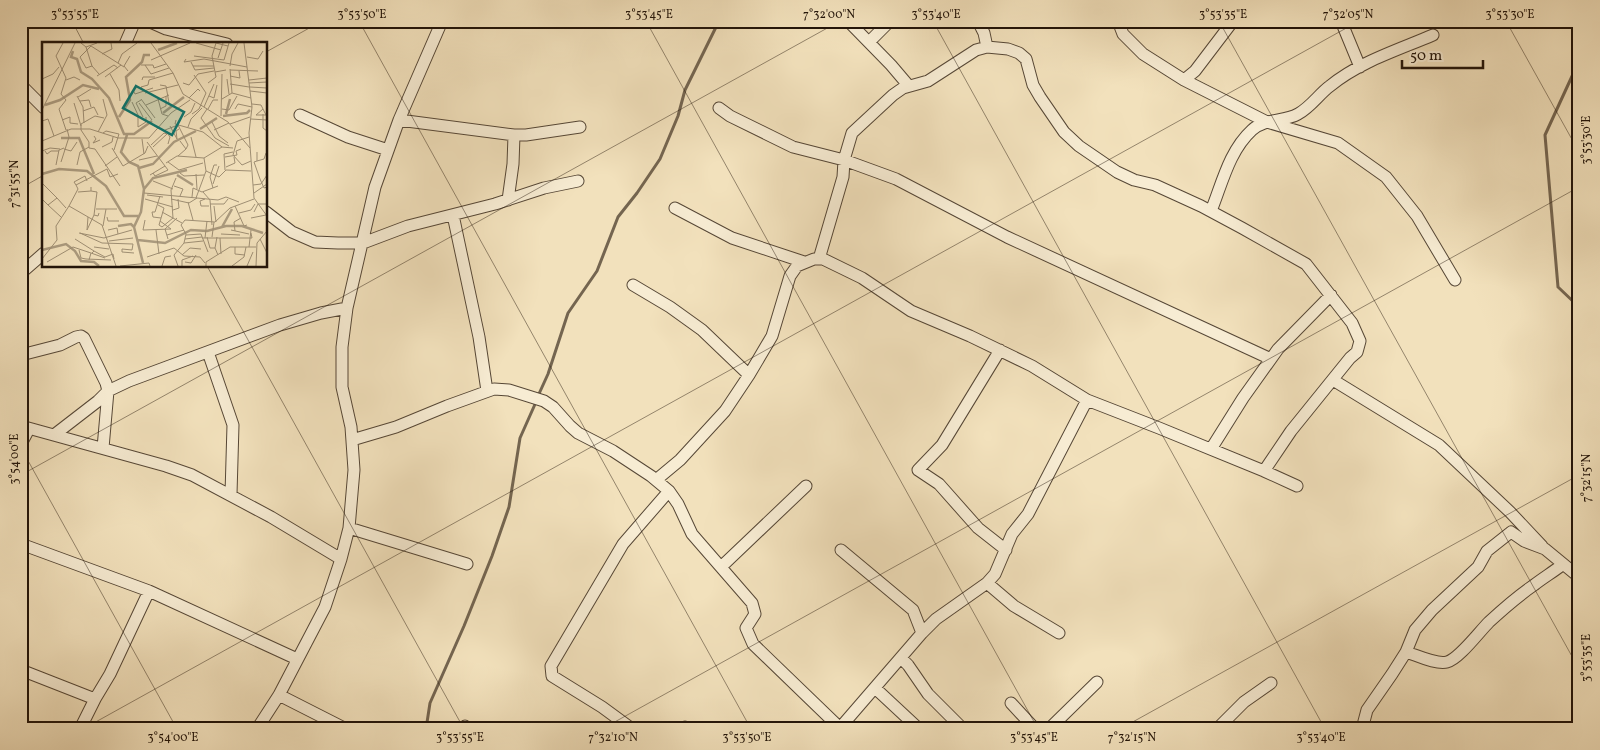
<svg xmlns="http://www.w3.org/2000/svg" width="1600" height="750" viewBox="0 0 1600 750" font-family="Vollkorn,serif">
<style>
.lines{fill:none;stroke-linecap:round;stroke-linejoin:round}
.stream{stroke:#746550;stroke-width:3}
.street-casing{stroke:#564736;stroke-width:13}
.street{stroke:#f7ecd3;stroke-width:11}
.ticks{fill:none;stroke:#221409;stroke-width:1;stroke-opacity:0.45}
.inset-river{fill:none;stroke:#ab9b7f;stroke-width:2.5}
.inset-road{fill:none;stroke:#9f8f74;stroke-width:1}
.view{fill:#0f766e;fill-opacity:0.15;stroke:#0f766e;stroke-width:2.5}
.inset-edge{fill:none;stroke:#221409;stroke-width:2.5}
.neatline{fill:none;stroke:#221409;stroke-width:2}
.ticks-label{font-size:12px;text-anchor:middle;fill:#221409}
</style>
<rect width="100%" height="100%" fill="#f2e1bc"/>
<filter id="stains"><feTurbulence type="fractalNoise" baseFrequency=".004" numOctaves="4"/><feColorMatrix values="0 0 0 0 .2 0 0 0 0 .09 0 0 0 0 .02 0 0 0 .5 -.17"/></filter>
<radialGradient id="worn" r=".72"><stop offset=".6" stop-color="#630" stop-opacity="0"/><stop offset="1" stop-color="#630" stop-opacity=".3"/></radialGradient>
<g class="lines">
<path class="stream" d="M1579,61L1545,135L1558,287L1579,307
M538,396L548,374L568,313L597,271L618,217L637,193L660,159L678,116L685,90L719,21
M426,729L430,703L464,626L492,556L509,507L520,438L536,402"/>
<defs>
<path id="street" d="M148,21L166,29L227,44
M848,21L891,65L908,85
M978,21L984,33L987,47
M1118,21L1123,34L1143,54L1184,80L1267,122L1338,143L1386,177L1417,216L1455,280
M1341,21L1360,67
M869,42L890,21
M125,44L135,21
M1184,80L1195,71L1233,21
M21,85L44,108
M719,108L730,116L793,147L844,160L896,179L1007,237L1271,359
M300,115L348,137L388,150
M399,120L514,135H526L580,127
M508,200L513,164L514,135
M675,208L732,238L804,262
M1211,211C1222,184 1229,151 1252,130C1265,118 1284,122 1298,114C1311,107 1319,94 1330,86C1359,62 1398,50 1433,35
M266,212L292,232L315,242L338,243H363L408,226L495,204L544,188L578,181
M453,215L479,337L487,391
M819,259L843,177L844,160L852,133L893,95L903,88L928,81L976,50L987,47L1008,49L1019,53L1026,59L1033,85L1040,97L1064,132L1079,146L1117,172L1134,180L1155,185L1201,206L1242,228L1306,264L1352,323L1360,341L1357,352L1350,358L1291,431L1264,471
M21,273L44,253
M633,285L670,307L702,330L749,375
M1000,350L942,445L918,470L939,484L978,528L1006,550
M208,352L233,425L231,494
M21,355L60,345L76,337L81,336L84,338L106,383L108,391L103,448
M1333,380L1439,445L1510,512L1542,546
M21,426L166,466L192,475L271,517L341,559
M54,435L98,401L108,391L129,381L280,325L321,313L347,308
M352,440L396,427L447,406L494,389L509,390L544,401L553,407L570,426L578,433L613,451L651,476L669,491L678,504L692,534L752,603L755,614L746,628L753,644L840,728
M21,444L29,429
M1211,449L1243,398L1278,349L1331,295
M656,480L680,460L725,411L749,375L772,336L790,276L797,266L814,259H823L862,278L911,311L970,336L1032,366L1087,400L1159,428L1264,471L1297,486
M349,528L467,564
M21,544L149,591L297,659
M841,550L913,610L922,633
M721,567L806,486
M987,583L1014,606L1059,633
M1406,652C1416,655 1437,665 1447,662C1459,659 1479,632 1489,622C1503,609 1518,596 1534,585C1543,578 1553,572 1562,565
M901,658L908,665L928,694L963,729
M21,670L95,699
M875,688L919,729
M279,695L346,729
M1011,703L1035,729
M465,726L468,729
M685,727L687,729
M80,729L95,699L110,674L149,591
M257,729L279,695L325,607L341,559L349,528L354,470L351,427L342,387V347L347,308L375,187L399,120L442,21
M632,729L602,707L552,676L551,666L623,544L669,491
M839,729L922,633L936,619L987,583L995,574L1012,534L1028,514L1087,400
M1049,729L1097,682
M1217,729L1244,702L1271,683
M1362,729L1367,710L1392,674L1406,652L1415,630L1432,610L1478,567L1487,551L1511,532L1524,541L1545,549L1579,577"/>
</defs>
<use href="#street" class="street-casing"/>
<use href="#street" class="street"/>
</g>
<path class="ticks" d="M72,21L84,44M359,21L751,729M646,21L1038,729M933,21L1325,729M1219,21L1579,669M1506,21L1579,152M266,52L322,21M21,188L44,175M207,266L464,729M21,448L177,729M21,475L840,21M83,729L1359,21M602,729L1579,187M1120,729L1579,475"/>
<g transform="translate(42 42)">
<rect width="225" height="225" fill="#f2e1bc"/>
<path class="inset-river" d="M116,8L135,1M31,9L29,15L35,17L39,30L50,37L67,56L82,92H92L110,79M3,63L18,58L41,43L57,47M121,71L142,55M184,72L188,57M181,74L205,71L208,68M77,75L88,58L84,35L100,20L102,13H108M158,87L175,76M85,93L79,110L87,120L96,124L102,147L99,170L92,185L101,221M19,96H37L52,132M97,126L111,122L132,100L154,89M0,132L17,127L45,129L64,144L82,174H96M135,133L151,143M102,147L111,136L145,128M76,184L89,182L92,185M180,185L190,167M96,198L123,201L149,188L165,189L184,184H200L221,191M0,208L24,202L33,209L39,219L52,220L57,224"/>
<path class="inset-road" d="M21,1L14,14L24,36L19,52L24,58L17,67L24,88M39,1L44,5L55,1M109,1L131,31L141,52L186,80L208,106M154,1L179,8M202,1L210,65L207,91L212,156L225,174M49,4L38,15L44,26L50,24L57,32M49,4L79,23M44,5L50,24M60,12L70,7L69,1M152,14L182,18M205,15L216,17L221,9M176,16L181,1M144,17L142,20L162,17L205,25M109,18L148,1M182,18L187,1M149,20L153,28L172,26M76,21L80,12L95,1M99,23H111L112,26L124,22M103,23L109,32L127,26M151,24H172M188,24L190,12L196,1M188,27L190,51M184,28L173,30L170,14L174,1L186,4M188,28L216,29M86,29L82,24L88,14M68,32L77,48L78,59M55,34L72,23L76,26M188,34L198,36L197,29M63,35L79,23L82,25M0,37L11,32L17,25M185,37L187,52M24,38L32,35L38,38M100,38L101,35H113M207,38L225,36M141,41L147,43L156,32L172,29M166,41L174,35L173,30M207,41L225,40M188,42L207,45M118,43L124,44L127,61M208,45L225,46M91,48L93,52L111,46M101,48L99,45L106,43L107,38L131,31M208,49L225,51M103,51L136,43M35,54L41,65L42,81M167,54L172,56L175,43M36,55L49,47M147,56L156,47L158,49M99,57L113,76M116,57L120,72L126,74M180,57L190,51L209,56M99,58L94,61L101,75M38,59L47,58L49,65M90,60L96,73V85L104,80V75M32,61L39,84M97,61L110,78M210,62L219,63L224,73H220M104,63L127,53M162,65L172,42M118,67L124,64V54M165,67L159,76L173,96L187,104M166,67L171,58H176M180,67L187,68L195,54M193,67L196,62L210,65M0,68L33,1M41,69L52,65L56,73M150,72L157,67L164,51L152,33M221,72V86L225,89M220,73H214L221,67M179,74L180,32M142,75L149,70L153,61M62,76L53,74L39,82V88L47,100V106L53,107L78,144M209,77L225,78M20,78L28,75V81L36,82M134,78L133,82L161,90L180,105M0,79L6,77L12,94M170,80L177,94L186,101M188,82L208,75M136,83L146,103L144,107M128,84L135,97L134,89L137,87M146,85L149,77L160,66M172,88L187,81M56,90L65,73L61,57M61,91L64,89L77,92L72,108M52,94L54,97L51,101L58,98M149,95L154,115M207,95L195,99L191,113L200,123L209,119M100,97L102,112M0,99L29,87H48L76,96H107L129,71L148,58M105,100L126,128M126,102L128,95L123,88L136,83M109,103L122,91L125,92L111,105M60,105L70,100L71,95M70,106L81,124L103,111L106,104M191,106L180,105L162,116L164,129L177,135L184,128L209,129M22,107L29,109L35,100M0,109L8,106L18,107M3,109L5,112L9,109H17M215,110V119L222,117L224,111M136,114L144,107L138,99M183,115L195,113L194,109L199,107M97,118L115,114M215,119L212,120L218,137L222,146L225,145M19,120L27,95L25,87M126,120L137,128L161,121M124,121L135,114L162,116M14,123L17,108L22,106M35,123L38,110L47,105M63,124L75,115M184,125L193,121L192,115M65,127L68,135L76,132M183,128L182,112L191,110M111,131L113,134L126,128M138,131L142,134L162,133M154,132L155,147M108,133L123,124M111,139L131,147M0,141L15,156M171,142L177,124M34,143L32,140L43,134L45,139M211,143L219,142L225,133M132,144L141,147L138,154M171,146L168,135L172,123H175M49,149L55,150L52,173M36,150L49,149V145M161,150L168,158L170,183M102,151L176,158L184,155L197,160M212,151L225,142M105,153L121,155M118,154L113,170H110L111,175L119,176M150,155L151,146L160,150L176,144M154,156L164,129M0,157L6,163L15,156L24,166M103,157L131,165M129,157L147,161L155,156M163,157L158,159L159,164H167M146,160L151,178M168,162H182L186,157M6,163L19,175M116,163L122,166L117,183L120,185L131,176L129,148L134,136M27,164L36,147L34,143L65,127M172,164L174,180M193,164L202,184L205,183M54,167H75M131,168L137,166L136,157M120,170L140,181M212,170L216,162H225M197,171L209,168L213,162M46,175L45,188L52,173L56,174L57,171M65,175L66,179H77M209,176L224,173M103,178L101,188L129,187L118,179M61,184L64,167M66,188L75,186L76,192M114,188L117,212M189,188L207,192M193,189L192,180L199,176M37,191L62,196L90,188M38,191L60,201L91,202L90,208L80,207V210L92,211M179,192L198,193M125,193L142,188M144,193L159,192L166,210M165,195L168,206H173M170,195L172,180M175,195L173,206L176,213M160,196H210L209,191M163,196L165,179M178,196L179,212M33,197L52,209M126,197L123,187L135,176M143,197L160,195M218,197L225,211M67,199L91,196M142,201L161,199M52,205L67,207M193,205V212L203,213M207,205L209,188M37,208L39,216L44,217L69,218M50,211L52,209L63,215L71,212L72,217M140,213L148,206L159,207M105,215L132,206L142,214L158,215L163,221M0,217L15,198L14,184L27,164L60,183L74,224M47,218L49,211L63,216M5,220L31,205L49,211M143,220L149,221L154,213M78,224L107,221L108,224M120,224L123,215L129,214M136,224L132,213L142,201L144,192L139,183L143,178L173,180L188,166L212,157M140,224V218L151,214M164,224V220L188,205H214M190,224L202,215L204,205M205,224L211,210M214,224L215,201L225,189"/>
<path class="view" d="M94,44L142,70L130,93L81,66Z"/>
<rect width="225" height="225" class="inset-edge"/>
</g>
<rect width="1600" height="750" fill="none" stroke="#f2e1bc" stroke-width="55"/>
<path d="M1402 60v8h81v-8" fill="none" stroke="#221409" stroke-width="2.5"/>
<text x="1410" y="60" font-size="15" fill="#221409" stroke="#f7ecd3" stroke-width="4" paint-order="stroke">50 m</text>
<rect x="28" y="28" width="1544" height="694" class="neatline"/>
<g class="ticks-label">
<text x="75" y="18">3°53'55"E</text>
<text x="362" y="18">3°53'50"E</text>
<text x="649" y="18">3°53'45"E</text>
<text x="829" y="18">7°32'00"N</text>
<text x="936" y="18">3°53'40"E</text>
<text x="1223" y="18">3°53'35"E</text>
<text x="1348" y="18">7°32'05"N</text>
<text x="1510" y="18">3°53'30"E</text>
<text transform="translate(1586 140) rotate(-90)" y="4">3°53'30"E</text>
<text transform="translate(14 184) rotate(-90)" y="4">7°31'55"N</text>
<text transform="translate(14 459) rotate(-90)" y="4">3°54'00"E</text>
<text transform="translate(1586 478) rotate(-90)" y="4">7°32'15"N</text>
<text transform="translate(1586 658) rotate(-90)" y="4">3°53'35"E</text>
<text x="173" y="741">3°54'00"E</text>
<text x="460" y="741">3°53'55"E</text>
<text x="613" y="741">7°32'10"N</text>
<text x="747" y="741">3°53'50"E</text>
<text x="1034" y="741">3°53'45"E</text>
<text x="1132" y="741">7°32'15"N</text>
<text x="1321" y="741">3°53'40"E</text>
</g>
<rect width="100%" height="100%" filter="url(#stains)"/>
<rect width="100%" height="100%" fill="url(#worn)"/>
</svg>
